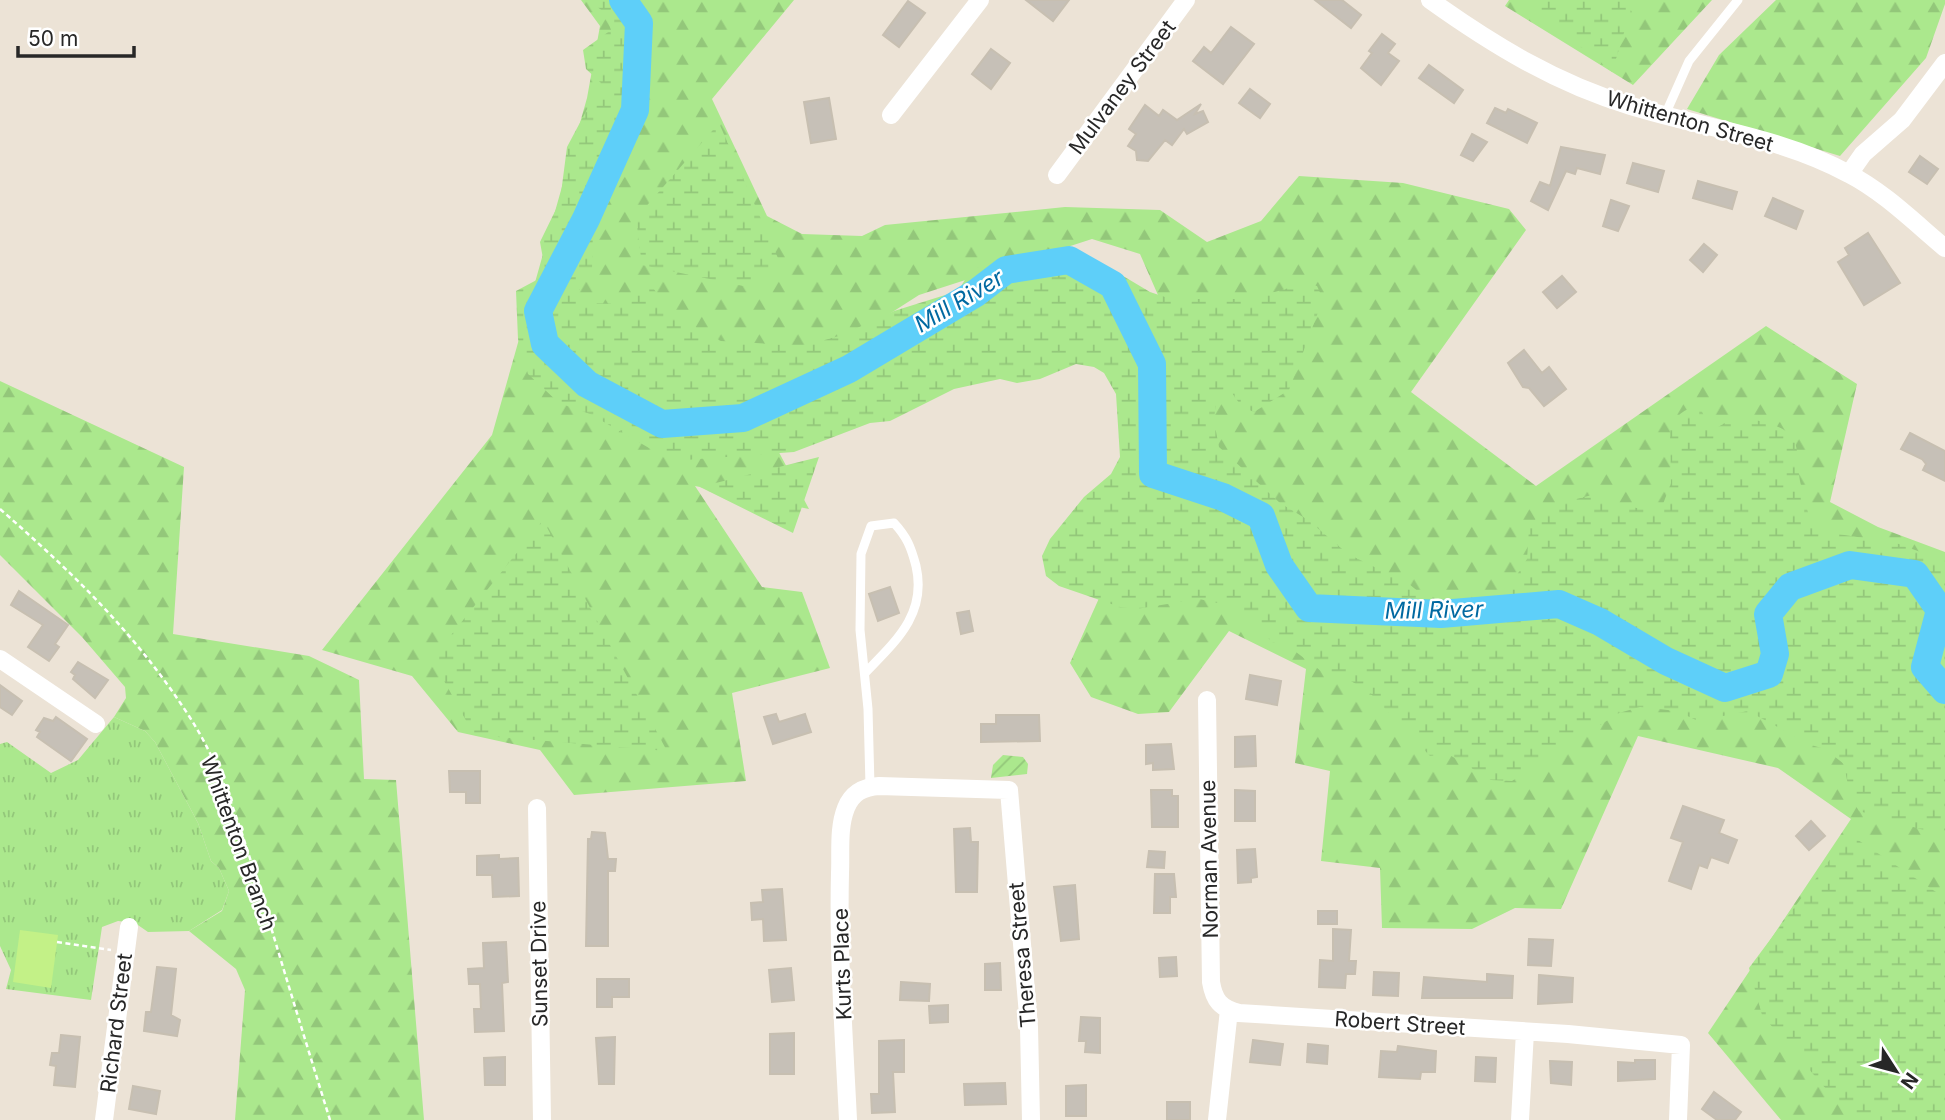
<svg xmlns="http://www.w3.org/2000/svg" width="1945" height="1120" viewBox="0 0 1945 1120" font-family="Inter,sans-serif">
<style>
.grass{fill:url(#grass-tufts)}
.forest{fill:url(#forest-firs)}
.wetland{fill:url(#wetland-marsh)}
.garden{fill:url(#garden-furrows)}
.pitch{fill:#c3f187}
.lines{fill:none;stroke-linecap:round;stroke-linejoin:round}
.river{stroke:#5ecff9;stroke-width:28}
.building{fill:#c6c0b7;stroke:#c7bfb1;stroke-width:2}
.path{stroke:#fff;stroke-width:2.5;stroke-dasharray:5 3.5;stroke-linecap:butt}
.service{stroke:#fff;stroke-width:9}
.minor{stroke:#fff;stroke-width:18}
.labels{text-anchor:middle;dominant-baseline:central;stroke-width:5;stroke-linejoin:round;paint-order:stroke}
.street-label{font-size:21px;fill:#272727;stroke:#fff}
.water-label{font-size:23px;font-style:italic;fill:#0169a1;stroke:#fff}
</style>
<defs>
<pattern id="grass-tufts" width="24" height="20" patternUnits="userSpaceOnUse" patternTransform="scale(1.75)"><rect width="24" height="20" fill="#abe88d"/><path d="M3 7l-1-3M5 7V3M7 7l1-3M15 17l-1-3M17 17v-4M19 17l1-3" fill="none" stroke="#93c77a"/></pattern>
<pattern id="forest-firs" width="22" height="20" patternUnits="userSpaceOnUse" patternTransform="scale(1.75)"><rect width="22" height="20" fill="#abe88d"/><path d="M5 1l3.5 6h-7zM16 11l3.5 6h-7z" fill="#93c77a"/></pattern>
<pattern id="wetland-marsh" width="20" height="14" patternUnits="userSpaceOnUse" patternTransform="scale(1.75)"><rect width="20" height="14" fill="#abe88d"/><path d="M1 5h8M5 5V1M11 12h8M15 12V8" fill="none" stroke="#93c77a"/></pattern>
<pattern id="garden-furrows" width="10" height="10" patternUnits="userSpaceOnUse" patternTransform="scale(1.75)"><rect width="10" height="10" fill="#abe88d"/><path d="M-1 1l2-2M0 10L10 0M9 11l2-2" fill="none" stroke="#93c77a"/></pattern>
</defs>
<rect width="100%" height="100%" fill="#ece3d6"/>
<path class="grass" d="M114,717L145,731L155,742L198,823L211,861L219,868L229,891L222,910L189,931L148,932L135,923L118,921L102,927L91,1000L6,989L11,970L0,946V744L7,742L51,773L78,760Z"/>
<path class="forest" d="M581,0H794L712,99L767,216L802,234L862,236L885,225L1065,207L1160,210L1207,242L1261,221L1299,176L1403,183L1509,209L1526,230L1411,392L1536,486L1766,326L1857,384L1830,502L1878,527L1945,552V1120H1781L1708,1033L1851,819L1778,768L1638,736L1561,909L1515,908L1472,929L1382,928L1380,868L1321,861L1330,771L1295,763L1306,669L1229,631L1169,712L1138,714L1091,697L1070,663L1130,529L1186,359L1140,254L1092,239L919,295L794,375L773,441L809,509L695,486L762,587L802,592L830,668L732,693L746,781L574,795L540,750L458,732L412,676L322,650L492,435L587,98L600,26Z
M1509,0H1712L1633,85L1505,6Z
M1776,0H1945V4L1926,58L1840,156L1687,109L1719,55Z
M0,381L184,467L173,634L309,656L359,680L364,779L396,780L424,1120H235L245,990L236,969L189,931L222,911L229,891L219,868L211,861L198,823L155,742L145,731L114,717L126,698L125,687L82,637L0,555Z"/>
<path class="wetland" d="M589,0H631L646,80L637,125L617,169L612,197L593,227L592,269L578,292L589,303L627,304L647,279L671,314L721,341L804,346L842,335L894,311L958,291L971,270L1015,255L1083,267H1108L1150,292L1171,299H1249L1307,283L1317,286L1323,299L1289,390L1254,412L1242,407L1232,393L1220,396L1216,400L1214,421L1219,447L1280,503L1308,520L1348,554L1409,584L1435,605L1455,610L1484,603L1515,578L1527,559L1529,529L1540,513L1557,504L1592,495L1611,503L1642,509L1654,508L1663,504L1671,483L1670,430C1674,416 1685,408 1699,406L1711,429C1722,428 1728,417 1740,417C1748,417 1758,421 1767,423C1804,433 1795,450 1800,481C1803,495 1807,509 1811,523L1838,534L1896,543L1945,561V833L1920,829L1859,811L1850,796L1844,764L1825,749L1811,745L1748,711L1698,721L1677,711L1640,707L1619,713L1512,781L1491,780L1448,754L1430,756L1369,692L1341,675L1321,671L1296,652L1273,642L1227,605L1199,599L1136,609L1120,607L1059,586L1046,576L1042,556L1050,539L1084,497L1111,474L1120,457L1116,394L1104,373L1094,367L1076,364L1040,379L1017,383L1000,379L954,389L890,421L870,423L794,452L685,460L649,448L590,414L559,403L528,374L518,339L516,291L546,275L540,242L560,201L567,147L601,83L586,69L583,50L611,30L606,14Z
M1634,0L1612,72L1525,1V0Z
M719,123L781,265L748,287L642,265L636,218Z
M819,457L793,533L700,487Z
M543,520L667,751L474,735L432,659Z
M1849,834L1945,898V1120H1853L1762,1015L1749,968Z"/>
<path class="garden" d="M1003,755L1023,757L1028,764L1027,774L991,778L993,765Z"/>
<path class="pitch" d="M20,930L58,935L51,988L13,982Z"/>
<g class="lines">
<path class="river" d="M623,0L639,23L635,110L586,219L538,311L545,344L587,384L662,424L743,418L849,369L976,293L1006,270L1069,260L1113,285L1152,364L1153,474L1223,497L1261,516L1279,565L1309,608L1441,614L1559,604L1600,622L1666,661L1725,688L1769,674L1775,654L1768,614L1790,587L1850,565L1915,574L1940,610L1925,667L1945,690"/>
</g>
<path class="building" d="M1026,0H1069L1053,21Z
M1315,0H1342L1361,15L1351,28Z
M908,1L925,13L899,47L883,35Z
M1231,27L1254,44L1223,84L1193,61L1204,47L1211,53Z
M1382,34L1395,44L1388,53L1399,61L1381,85L1361,68L1372,53L1369,51Z
M991,49L1010,63L991,89L972,74Z
M1429,65L1463,90L1454,103L1419,78Z
M1250,89L1270,104L1260,118L1239,103Z
M829,98L836,139L811,143L804,102Z
M1201,104L1195,114L1203,111L1208,122L1187,134L1184,129L1172,145L1165,140L1148,161L1137,160L1136,151L1128,146L1136,134L1129,129L1145,105L1159,116L1163,110L1177,120Z
M1495,108L1506,113L1508,109L1537,123L1527,143L1487,123Z
M1472,134L1487,142L1473,161L1461,155Z
M1561,147L1605,155L1600,174L1577,168L1575,174L1566,171L1548,210L1531,201L1540,182L1550,186Z
M1920,156L1938,169L1927,184L1909,172Z
M1633,163L1664,171L1658,192L1627,183Z
M1698,181L1737,192L1732,209L1693,198Z
M1773,198L1803,211L1796,229L1765,216Z
M1611,200L1629,206L1618,231L1603,226Z
M1868,233L1900,283L1864,305L1838,262L1849,255L1845,248Z
M1704,244L1717,255L1703,272L1690,260Z
M1562,276L1576,292L1557,308L1543,292Z
M1524,350L1542,373L1549,367L1566,389L1544,406L1529,388L1523,387L1508,363Z
M1910,433L1945,451V481L1923,470L1926,464L1922,459L1901,449Z
M890,587L899,613L878,621L869,594Z
M19,591L68,625L55,644L59,647L49,661L28,647L43,625L11,605Z
M969,611L973,631L961,634L957,613Z
M78,662L108,680L95,698L73,679L75,675L71,672Z
M1250,675L1281,681L1277,705L1246,699Z
M0,685L22,701L12,715L0,707Z
M776,714L779,722L805,714L811,732L773,744L764,717Z
M996,715H1039L1040,741L981,742V724H996Z
M56,717L87,739L71,761L37,737L40,732L36,730L44,718L53,721Z
M1255,736L1256,766L1235,767V737Z
M1171,744L1174,769L1153,770V763L1146,764V745Z
M449,771H480V803H466V792H450Z
M1151,790H1172V796H1178V827H1152Z
M1235,790L1255,791V821H1235Z
M1683,806L1724,820L1719,833L1737,840L1728,863L1711,857L1707,868L1699,865L1691,889L1669,881L1683,842L1671,838Z
M1811,821L1825,836L1809,850L1796,836Z
M970,828L971,842H978L977,892H956L954,829Z
M592,832L605,833L608,859H616L615,871H608V946H586L588,839H591Z
M1255,849L1257,877L1251,878V882L1238,883L1237,850Z
M1149,851L1165,852L1164,868L1147,867Z
M499,855V859L518,858L519,896L493,897L492,875H477V856Z
M1155,874H1174L1176,897H1170V913H1154Z
M1075,885L1079,939L1061,941L1054,887Z
M782,889L786,940L764,941L763,919L752,920L751,903L763,902L762,890Z
M1318,911H1337V924H1318Z
M1333,929L1351,930L1349,961H1356L1355,974H1346L1345,988L1319,987L1320,960L1333,961Z
M1529,939L1553,940L1551,966L1528,965Z
M506,942L508,982L502,983L504,1031L475,1032L474,1009H481L480,984H469L468,969L484,968L483,943Z
M1176,957L1177,976L1160,977L1159,958Z
M1000,963L1001,990H985V964Z
M157,967L176,969L171,1015L180,1020L177,1036L144,1031L146,1012H151Z
M791,968L794,1000L772,1002L769,970Z
M1374,972L1399,973L1398,996L1373,995Z
M1487,974L1513,976L1512,998H1422L1424,977L1487,982Z
M1539,975L1573,978L1572,1002L1538,1004Z
M597,979H629V997H612V1007H597Z
M901,982L930,984L929,1001L900,1000Z
M948,1005V1022L930,1023L929,1006Z
M1081,1017L1100,1018V1053L1085,1052L1086,1041H1079Z
M794,1033V1074H770V1034Z
M61,1035L80,1037L75,1087L54,1085L56,1066L50,1065L52,1053H59Z
M615,1037L614,1084H599L596,1038Z
M904,1040V1072H893L895,1112L872,1113L871,1094H879V1041Z
M1253,1040L1283,1044L1280,1065L1250,1062Z
M1308,1044L1328,1046L1327,1064L1307,1062Z
M1398,1046L1436,1051L1435,1072H1421L1420,1079L1379,1077L1381,1051L1397,1052Z
M505,1057V1085H485L484,1058Z
M1476,1057L1496,1058L1495,1082L1475,1081Z
M1635,1060H1655V1079L1618,1081V1062L1635,1063Z
M1550,1061L1572,1062L1571,1085L1551,1083Z
M1005,1083L1006,1104L965,1105L964,1084Z
M1086,1085V1116H1066V1086Z
M133,1086L160,1091L156,1114L129,1109Z
M1714,1092L1741,1112L1735,1120H1717L1702,1109Z
M1167,1102H1190V1120H1167Z"/>
<g class="lines">
<path class="path" d="M0,509C74,574 135,633 189,716C226,773 245,843 265,907C286,978 308,1049 330,1120
M57,942L111,950"/>
<path class="service" d="M1665,115L1689,61L1738,0
M865,673C896,641 927,614 916,566C911,547 907,537 894,523L871,526L861,554L860,630L868,709L870,786"/>
<path class="minor" d="M1430,0C1493,45 1557,84 1631,106C1703,128 1781,137 1849,174C1884,192 1915,223 1945,248
M891,115L980,0
M1849,174L1863,154L1902,120L1945,63
M1057,175L1186,0
M0,659L96,724
M1207,700L1211,982C1214,1000 1220,1008 1239,1013L1568,1034L1681,1045L1678,1120
M537,808L542,1120
M104,1120L129,927
M848,1120C844,1038 838,955 840,873C841,852 838,828 846,808C852,793 863,787 879,786L1009,790L1029,1027L1031,1120
M1217,1120L1229,1010
M1520,1120L1525,1032"/>
</g>
<g class="labels">
<g class="street-label">
<text transform="translate(1122 87) rotate(-53)">Mulvaney Street</text>
<text transform="translate(1690 121) rotate(16)">Whittenton Street</text>
<text transform="translate(239 843) rotate(70)">Whittenton Branch</text>
<text transform="translate(1209 859) rotate(-91)">Norman Avenue</text>
<text transform="translate(1022 955) rotate(-95)">Theresa Street</text>
<text transform="translate(539 964) rotate(-91)">Sunset Drive</text>
<text transform="translate(842 964) rotate(-92)">Kurts Place</text>
<text transform="translate(116 1023) rotate(-83)">Richard Street</text>
<text transform="translate(1400 1023) rotate(4)">Robert Street</text>
</g>
<g class="water-label">
<text transform="translate(959 301) rotate(-31)">Mill River</text>
<text transform="translate(1434 610) rotate(-1)">Mill River</text>
</g>
</g>
<g transform="translate(1896 1071) rotate(126)" stroke="#ffffff" stroke-width="5" paint-order="stroke">
<path d="M0-5L12 26L0 18L-12 26Z" fill="#272727"/>
<text y="-10" font-size="19" font-weight="bold" text-anchor="middle" fill="#272727">N</text>
</g>
<path d="M18 46v10h116v-10" fill="none" stroke="#272727" stroke-width="3.5"/>
<text x="28" y="46" font-size="21" fill="#272727" stroke="#ffffff" stroke-width="5" paint-order="stroke">50 m</text>
</svg>
